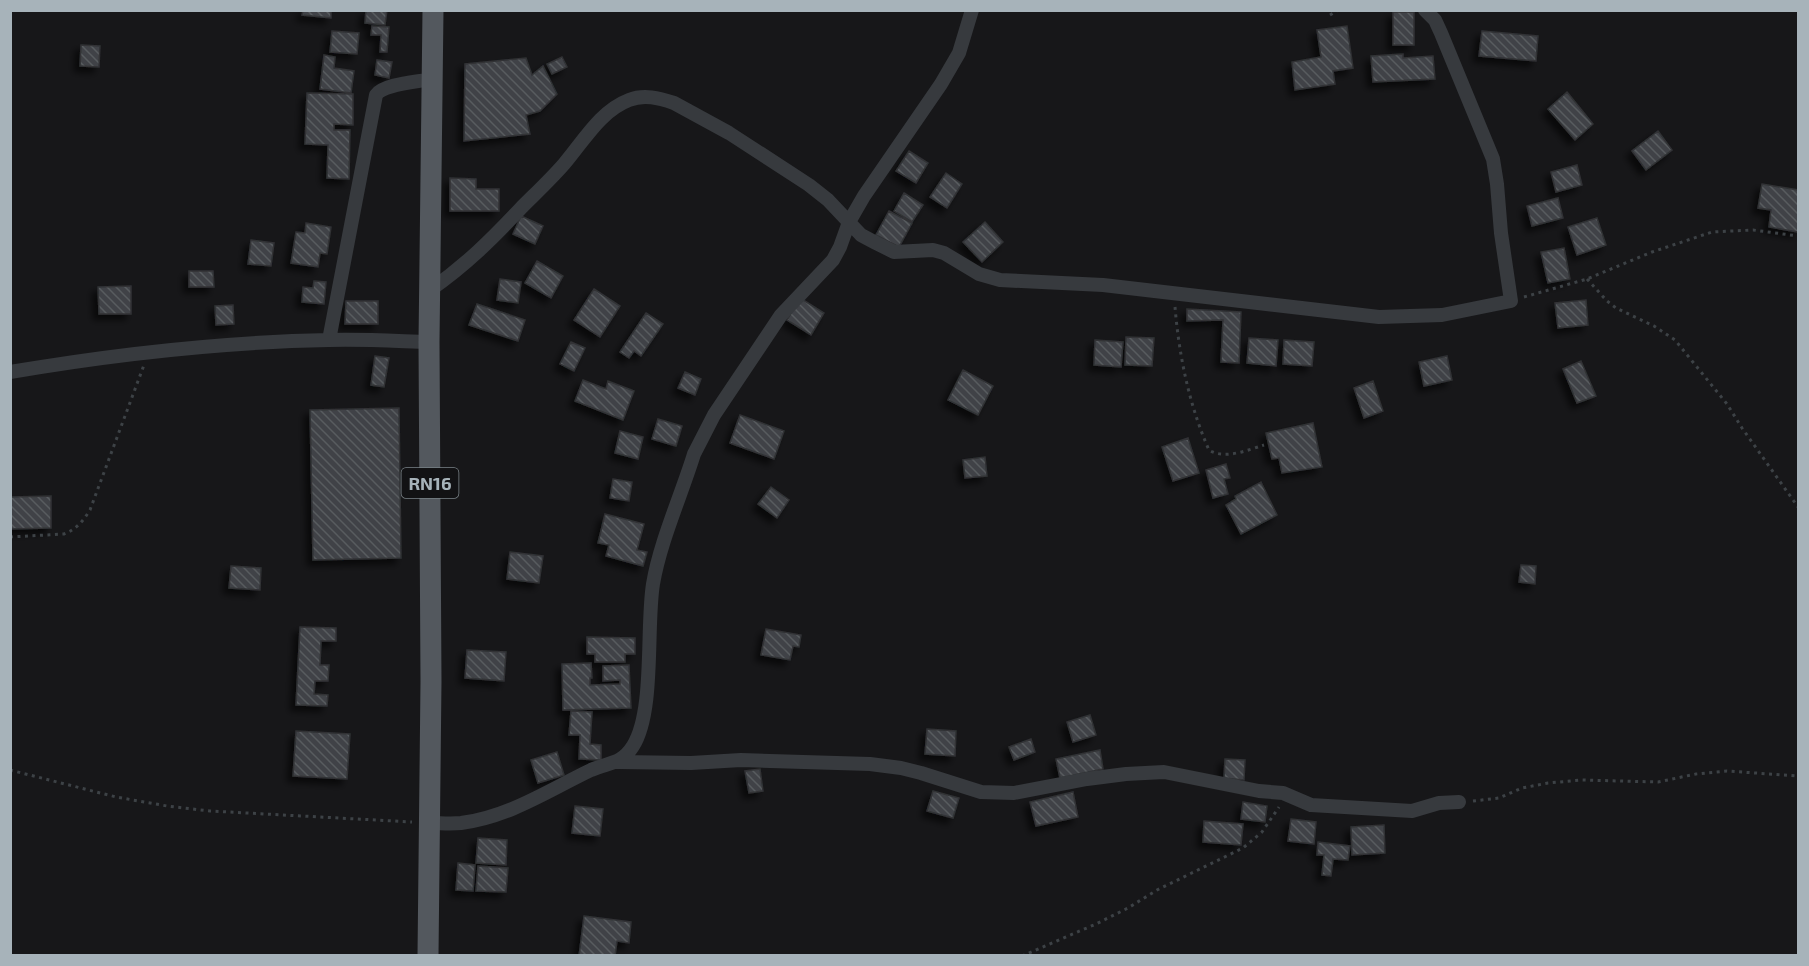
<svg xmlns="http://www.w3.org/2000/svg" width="1809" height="966" viewBox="0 0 1809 966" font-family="'Exo 2',sans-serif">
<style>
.building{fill:url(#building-back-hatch);stroke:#303235;stroke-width:1.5;filter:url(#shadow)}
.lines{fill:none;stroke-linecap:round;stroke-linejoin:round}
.path{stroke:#3d4246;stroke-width:3;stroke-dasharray:3 4.5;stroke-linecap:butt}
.street{stroke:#373a3e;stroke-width:14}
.primary{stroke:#53585e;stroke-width:21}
.labels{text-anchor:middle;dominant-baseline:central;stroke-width:4.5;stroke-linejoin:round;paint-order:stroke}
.shield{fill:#121214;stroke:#7a8388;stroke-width:1.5}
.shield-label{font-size:18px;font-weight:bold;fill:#a7b3ba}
</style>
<defs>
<pattern id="building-back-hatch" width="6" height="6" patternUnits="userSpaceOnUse" patternTransform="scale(1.5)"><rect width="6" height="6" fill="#404346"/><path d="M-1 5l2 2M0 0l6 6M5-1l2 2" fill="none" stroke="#595c5f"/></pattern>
<filter id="shadow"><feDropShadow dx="-5.5" dy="5.5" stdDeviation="3" flood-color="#0009"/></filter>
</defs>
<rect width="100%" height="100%" fill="#171719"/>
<path class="building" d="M303,10H331V18L302,15Z
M366,10H387L385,25L365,23Z
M1393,12H1414V45H1393Z
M372,26L389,27L387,52H380L381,35H371Z
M1347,26L1353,68L1333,71L1335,84L1295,90L1292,62L1321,57L1317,30Z
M332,31L359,33L357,54L330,52Z
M1482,31L1538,36L1536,61L1479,56Z
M81,45L100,46L99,67L80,66Z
M1403,54V58L1433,56L1435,79L1373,82L1371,56Z
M324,55L335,57L334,68L354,71L351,93L320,89Z
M562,57L567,67L552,74L547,64Z
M526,58L532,75L543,66L557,94L540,111L526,115L530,134L464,141L465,64Z
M377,60L392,62L389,78L375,75Z
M1567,92L1593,124L1575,140L1548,109Z
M307,93L353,94V125L334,124V130H350L349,179L327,178L328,145L305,144Z
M1658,131L1672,150L1646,170L1632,151Z
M909,151L928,163L916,183L896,171Z
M1577,165L1582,185L1556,192L1551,172Z
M946,173L962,184L947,208L930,197Z
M450,178L476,179V189H499V211H450Z
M1762,184L1798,190V232L1769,227L1771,210L1758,208Z
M904,193L923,205L912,222L894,211Z
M1558,198L1563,218L1532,226L1527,206Z
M889,211L912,223L899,247L876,235Z
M521,216L543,226L535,244L513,234Z
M1597,218L1606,245L1577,255L1568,227Z
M985,222L1003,242L982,262L963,242Z
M306,223L331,227L327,254L320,253L318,267L291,263L296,232L305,233Z
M251,240L274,243L271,266L248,264Z
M1564,248L1570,279L1548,283L1541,252Z
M537,261L563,276L551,298L525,283Z
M189,271H213L214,287H189Z
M500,279L521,282L518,303L497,300Z
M314,281L326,282L324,304L302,302L303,287L313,288Z
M131,286V314H99L98,287Z
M594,289L620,306L600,337L574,320Z
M800,298L824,313L811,335L787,320Z
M1586,300L1588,325L1558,328L1555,303Z
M346,301H378V324H345Z
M477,304L525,320L518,341L469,325Z
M233,305L234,324L216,325L215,306Z
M1187,309L1241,312L1239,363L1221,362L1223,320L1187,321Z
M646,313L663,324L641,356L634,351L629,358L620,352Z
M1126,337L1154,338L1152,366L1125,365Z
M1249,338L1278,340L1276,366L1247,363Z
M1095,340L1123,342L1121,367L1094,365Z
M1284,340L1314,342L1312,366L1283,364Z
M571,342L585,348L574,371L560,364Z
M375,356L389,358L384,387L371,385Z
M1447,356L1452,380L1424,386L1419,362Z
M1581,361L1596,396L1577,403L1563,369Z
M963,370L993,386L978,415L948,400Z
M685,372L701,379L695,395L678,388Z
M583,380L606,389L608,381L634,391L623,420L575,401Z
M1373,381L1383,411L1364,418L1354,388Z
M399,408L401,558L313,560L310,410Z
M740,415L784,431L774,459L730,443Z
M658,419L682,426L676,446L652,439Z
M1313,423L1322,467L1282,473L1279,458L1272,459L1266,433Z
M620,431L643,437L638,459L615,453Z
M1188,438L1199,473L1173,481L1162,447Z
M985,457L987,476L965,478L963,460Z
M1226,464L1230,478L1224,479L1228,494L1213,498L1206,470Z
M613,479L632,482L629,501L610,498Z
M1261,482L1277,515L1241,534L1226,505L1236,499L1235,496Z
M771,487L789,500L777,518L758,504Z
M51,496V528L10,529V497Z
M605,514L644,524L637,550L647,552L643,566L606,556L609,545L598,543Z
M510,552L543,556L539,583L507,579Z
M1521,565L1536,566L1535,584L1519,582Z
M231,566L261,568L260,590L229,588Z
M300,627L336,628V641H321L320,665H329L328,681H315L314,694L328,695L327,706L296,705Z
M766,629L801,635L799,647L793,646L790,660L761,655Z
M587,637L635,638V654H625V662H595V654H587Z
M467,650L506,652L504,681L465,678Z
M591,663L592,678H590V685L620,684V680L603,681V666L629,665L631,708L563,710L562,664Z
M571,711L592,712L590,744L601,745V760L579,759L580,735H569Z
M1090,715L1096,735L1073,742L1067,722Z
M927,729L956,731L955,756L925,754Z
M296,731L350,734L347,779L293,776Z
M1031,739L1035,752L1014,760L1009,747Z
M1100,750L1103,769L1060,778L1056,759Z
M557,752L564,775L538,783L531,760Z
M1225,759L1245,760L1244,780L1224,778Z
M760,769L763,791L749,793L745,771Z
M933,791L959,798L953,818L927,811Z
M1073,792L1078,817L1036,826L1030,802Z
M1243,802L1267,806L1265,822L1241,819Z
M575,806L603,809L600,836L572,833Z
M1291,819L1316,822L1314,844L1288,841Z
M1204,821L1243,824L1241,845L1203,842Z
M1384,825L1385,853L1352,855L1351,827Z
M478,838L507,840L506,865L476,863Z
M1318,842L1350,846L1348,860L1333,859L1331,876L1322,875L1324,855H1317Z
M458,863L475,865L473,891L456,890Z
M478,866L508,868L506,892L476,891Z
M584,916L631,922L629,943L617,941L615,956H579Z"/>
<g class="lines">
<path class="path" d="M1330,15L1338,10
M1587,279L1607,301L1616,308L1654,326L1675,340L1727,404L1742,428L1798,507
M1524,297L1587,279L1652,252L1712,232L1753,230L1798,236
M1175,307C1179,355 1189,405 1209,450C1224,460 1248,450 1264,445
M10,537L64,534C77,529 83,521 90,510L144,365
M10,770L116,797L167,806L210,811L412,822
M1473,801L1499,798L1522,788L1548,783L1582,780L1658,782L1696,774L1727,771L1798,776
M1022,956L1096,924L1128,908L1157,890L1243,848L1262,832L1279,807"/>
<path class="street" d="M430,290C466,265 492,239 522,207C536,193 551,179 564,164C583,142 600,111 629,100C644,94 659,98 674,103L729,133L809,185L828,200L861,235L876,243L894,252L933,250L944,253L979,274L1000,280L1103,285L1379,317L1442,315L1511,301L1501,233L1497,184L1493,159L1441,33L1435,20L1425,10
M329,340L376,95C383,84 418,82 431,79
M10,372C116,354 222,342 329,340C362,339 396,341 429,342
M619,762L691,763L741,760L870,764L901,768L921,773L981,792L1014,793L1087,779L1126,774L1164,772L1259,791L1283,793L1311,805L1412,811L1439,803L1459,802
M429,823C440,823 451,824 461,823C509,817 549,790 591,770C609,762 621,765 633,746C655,711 646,627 653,584C660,542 681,496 694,454L714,415L781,315L833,260L840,247L849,222L864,196L941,84L959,53L972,10"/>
<path class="primary" d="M428,956L431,681L429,342L433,10"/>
</g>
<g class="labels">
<rect class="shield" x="401.5" y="468" width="57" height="30" rx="4.5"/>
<g class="shield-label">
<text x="430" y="483">RN16</text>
</g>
</g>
<rect width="1809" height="966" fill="none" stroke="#a7b3ba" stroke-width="24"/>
</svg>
